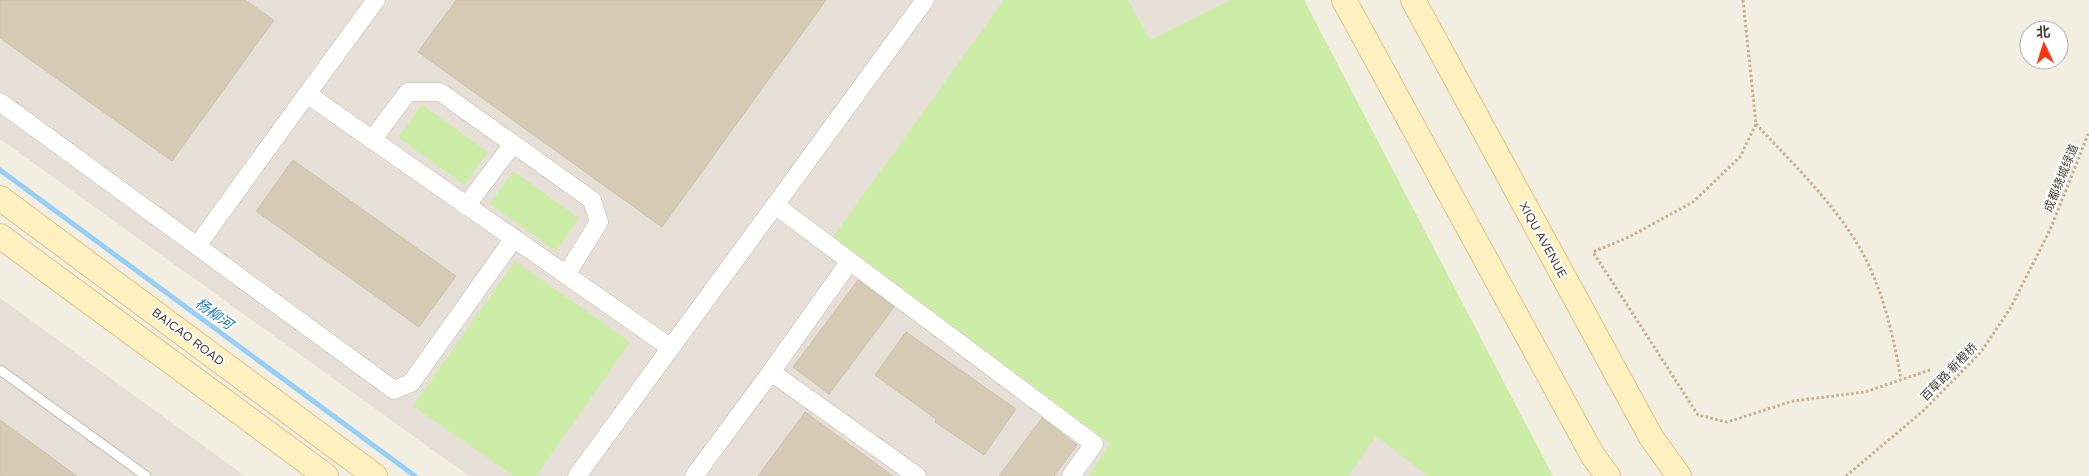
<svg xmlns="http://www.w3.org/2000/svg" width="2089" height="476" viewBox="0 0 2089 476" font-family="'Varela Round','Noto Sans SC',sans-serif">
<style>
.industrial{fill:#e5dfd7}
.green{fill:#cceda5}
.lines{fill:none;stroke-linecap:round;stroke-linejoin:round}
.stream{stroke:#95cff8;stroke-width:5}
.building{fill:#d5cab6;stroke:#d1c2a8}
.lane-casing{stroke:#c2b9a6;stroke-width:11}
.street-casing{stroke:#c2b9a6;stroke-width:19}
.secondary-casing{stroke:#d9c58b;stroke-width:26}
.path{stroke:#c3b293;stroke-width:3;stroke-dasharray:2.5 2.5;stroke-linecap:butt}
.lane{stroke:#fff;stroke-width:9}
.street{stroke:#fff;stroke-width:18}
.secondary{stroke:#fff0c0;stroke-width:24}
.labels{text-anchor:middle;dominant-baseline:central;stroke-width:4;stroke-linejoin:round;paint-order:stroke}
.street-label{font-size:12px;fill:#453e32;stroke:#fff}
.water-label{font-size:14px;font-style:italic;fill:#1f78bc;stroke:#fff}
</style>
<rect width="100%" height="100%" fill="#f3eee2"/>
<path class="industrial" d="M0,0H1304L1540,476H469L0,139Z
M0,298L245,476H0Z"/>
<path class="green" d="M1004,0H1128L1150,40L1230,0H1304L1553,476H1428L1376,436L1348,476H1089L1110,443L831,240Z
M422,105L488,152L464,185L398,137Z
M513,171L579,218L556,251L490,204Z
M515,261L630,342L536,476H514L413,406Z"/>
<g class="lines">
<path class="stream" d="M0,170L415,476"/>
</g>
<path class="building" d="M0,0H245L274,20L172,161L0,38Z
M456,0H826L662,227L418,52Z
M293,160L456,276L419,327L256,211Z
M858,280L894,307L829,394L793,367Z
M906,332L1016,409L984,455L935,422L936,419L875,375Z
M805,412L893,476H758Z
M1042,418L1077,445L1054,476H999Z
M0,420L77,476H0Z"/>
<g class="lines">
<defs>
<path id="lane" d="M0,370L146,476"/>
<path id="street" d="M376,0L307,94L671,348
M0,102L394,390L411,383L514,238
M372,140L408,92H440L592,200L599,222L566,275
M775,205L1094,444L1071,476
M466,206L513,144
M197,246L307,94
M850,261L771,372L917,476
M577,476L925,0
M694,476L771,372"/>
<path id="secondary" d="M1344,0L1593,456L1608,476
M1413,0L1651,437L1679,476
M0,198L375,476
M0,236L326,476"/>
</defs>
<use href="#lane" class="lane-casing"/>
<use href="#street" class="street-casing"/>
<use href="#secondary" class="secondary-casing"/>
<path class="path" d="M1743,0L1756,124L1740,157L1693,202L1629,237L1593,252L1698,415L1727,422L1793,401L1865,392L1930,370
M1756,124C1790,161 1828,197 1855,240C1881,281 1893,333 1901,380
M1846,476L1923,411L1981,352L2011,307L2050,230L2089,132"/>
<use href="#lane" class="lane"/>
<use href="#street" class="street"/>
<use href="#secondary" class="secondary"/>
</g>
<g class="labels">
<g class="street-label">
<text transform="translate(2061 178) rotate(-68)">成都绕城绿道</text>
<text transform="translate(1543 240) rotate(61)">XIQU AVENUE</text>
<text transform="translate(188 337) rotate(37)">BAICAO ROAD</text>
<text transform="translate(1949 372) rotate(-46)">百草路·新橙桥</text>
</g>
<g class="water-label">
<text transform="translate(214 314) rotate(36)">杨柳河</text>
</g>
</g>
<g transform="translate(2044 45) rotate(356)"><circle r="24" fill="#ffffff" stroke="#b5b2ad"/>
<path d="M0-4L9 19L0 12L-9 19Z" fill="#ff330d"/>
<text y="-8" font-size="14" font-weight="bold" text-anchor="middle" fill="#453e32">北</text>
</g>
</svg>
